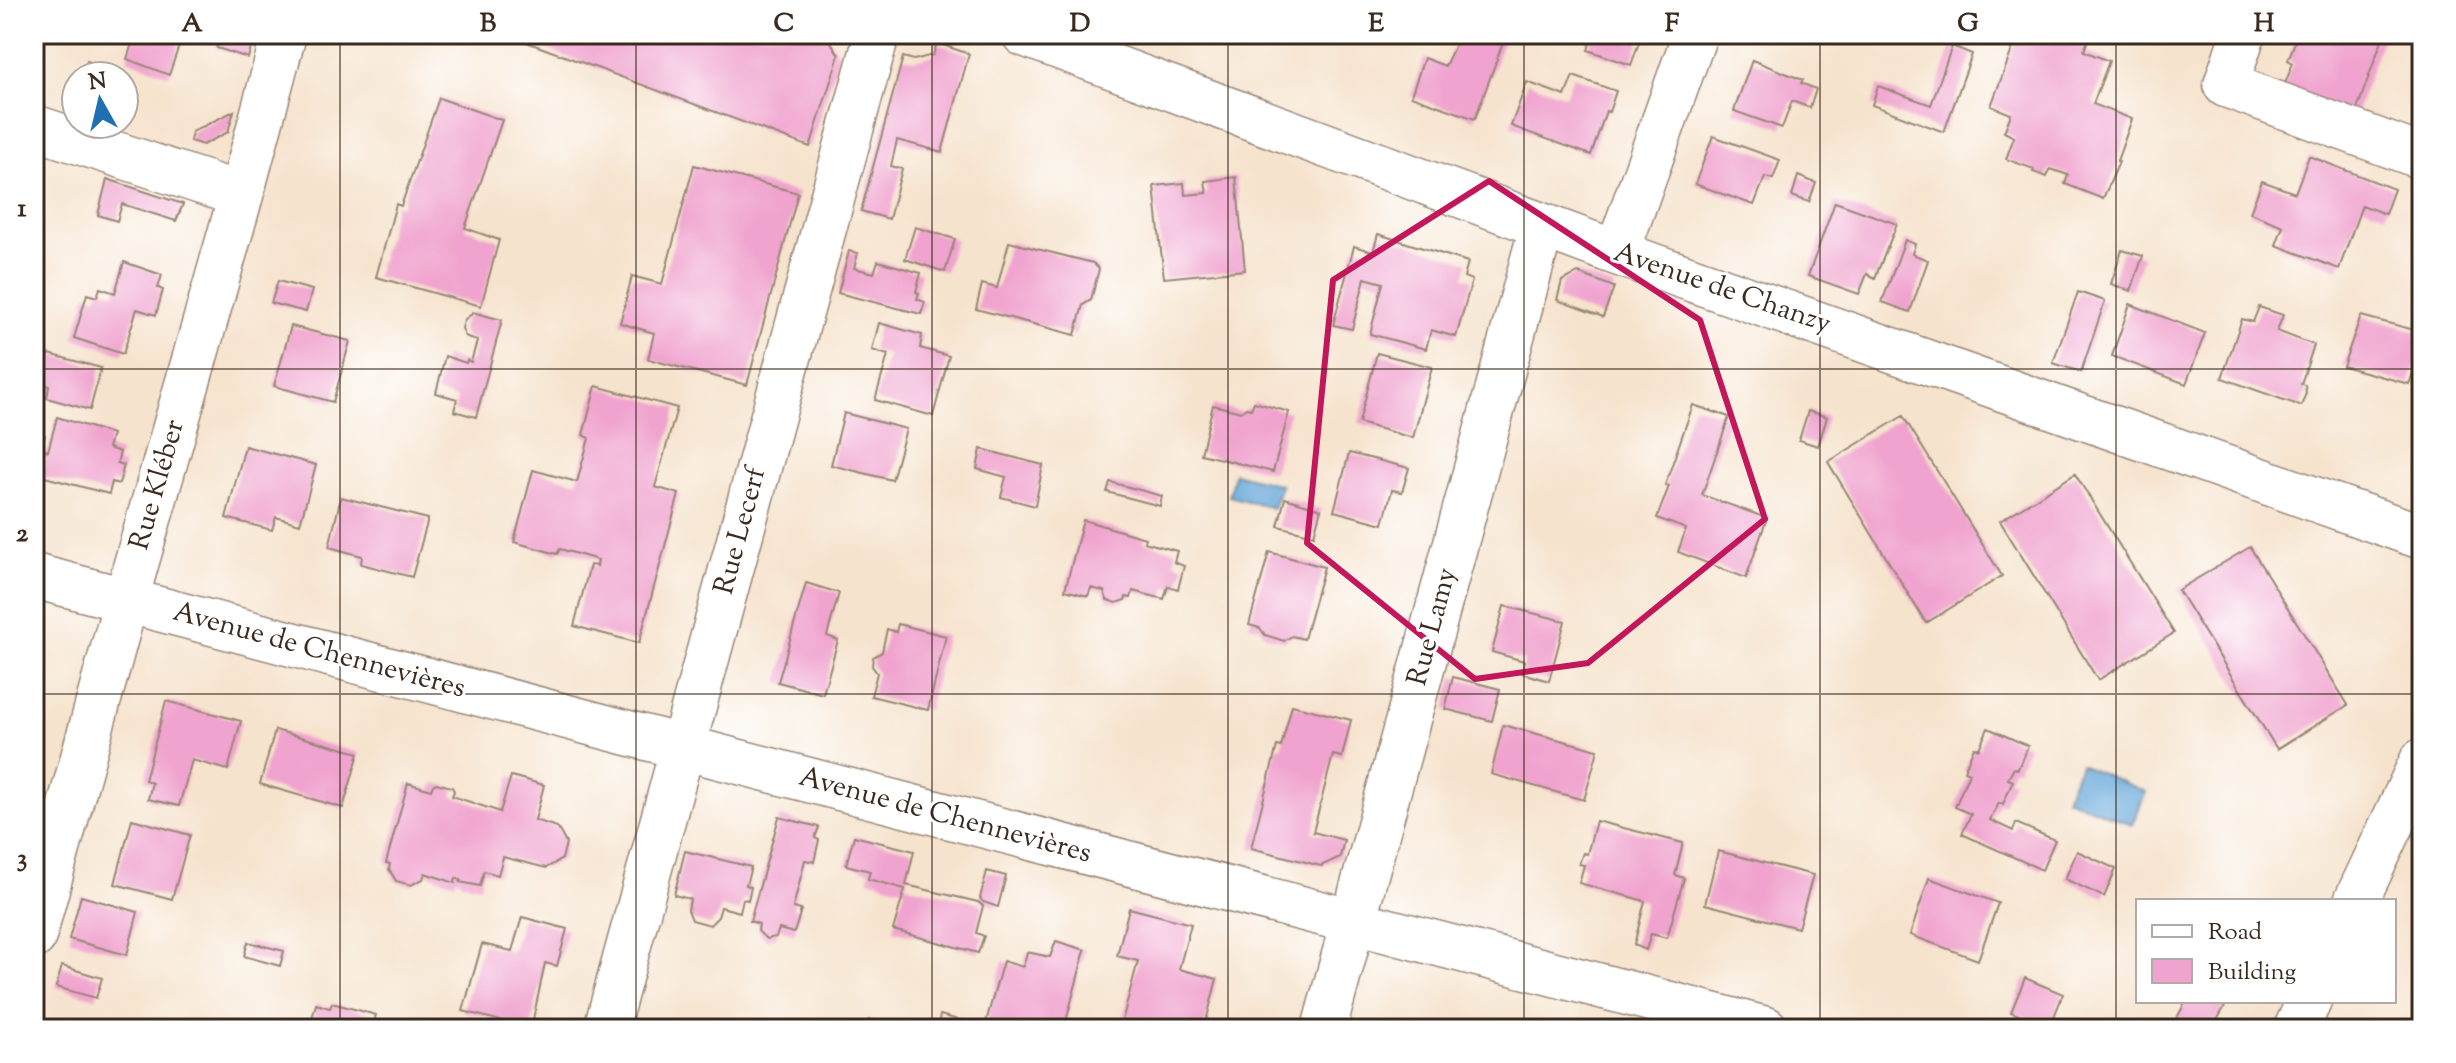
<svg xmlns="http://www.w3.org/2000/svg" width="2456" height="1063" viewBox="0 0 2456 1063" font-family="'Sorts Mill Goudy',serif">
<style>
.water{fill:#66a7d9;stroke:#50687c;stroke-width:2}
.building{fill:#f0a3ce}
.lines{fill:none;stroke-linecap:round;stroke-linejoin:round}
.minor-casing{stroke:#988676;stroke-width:47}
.path{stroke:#988676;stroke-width:5;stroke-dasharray:6 6;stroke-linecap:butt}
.minor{stroke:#fff;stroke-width:44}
.marked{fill:none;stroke:#c2185b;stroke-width:6;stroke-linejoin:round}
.grid{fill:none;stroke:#3b2a1e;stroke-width:2;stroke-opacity:0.55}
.labels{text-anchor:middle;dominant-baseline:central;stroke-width:6;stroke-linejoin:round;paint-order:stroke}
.street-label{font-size:28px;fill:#3b2a1e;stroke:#fff}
.neatline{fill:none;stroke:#3b2a1e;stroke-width:3}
.grid-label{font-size:26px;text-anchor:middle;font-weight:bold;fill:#3b2a1e}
</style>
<rect width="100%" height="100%" fill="#fff"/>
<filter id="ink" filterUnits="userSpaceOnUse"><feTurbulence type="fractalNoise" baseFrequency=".0125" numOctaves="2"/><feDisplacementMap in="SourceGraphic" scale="16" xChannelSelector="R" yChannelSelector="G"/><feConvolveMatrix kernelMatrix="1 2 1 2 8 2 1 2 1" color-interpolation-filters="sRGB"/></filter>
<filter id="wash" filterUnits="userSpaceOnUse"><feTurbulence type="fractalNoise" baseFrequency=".006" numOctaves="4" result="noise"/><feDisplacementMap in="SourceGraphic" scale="32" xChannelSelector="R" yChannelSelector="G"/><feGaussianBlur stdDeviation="1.8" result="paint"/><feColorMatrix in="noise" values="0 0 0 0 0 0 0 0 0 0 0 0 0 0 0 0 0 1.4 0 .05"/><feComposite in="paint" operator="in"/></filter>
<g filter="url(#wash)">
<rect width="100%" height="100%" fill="#f6e3cd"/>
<path class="water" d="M1234,473L1281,485L1273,508L1229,496Z
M2080,764L2146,792L2132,825L2066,798Z"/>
<g id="blocks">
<path class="building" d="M135,34H183L169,75L127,59Z
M217,34H255L248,58L217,48L215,42Z
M505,34H826L839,55L810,147Z
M1460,34H1506L1475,119L1411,96L1424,58L1445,66Z
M1593,34H1642L1631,65L1588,50Z
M2018,34H2090L2084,51L2109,61L2093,104L2132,119L2117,161L2119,162L2103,199L2065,184L2068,175L2050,169L2047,177L2033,172L2034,169L2006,159L2014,137L2004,132L2011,114L1991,106Z
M2298,34H2384L2355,115L2283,89L2293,63L2288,60Z
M937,43L969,54L942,152L897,140L891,166L902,169L889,219L861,211L903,57L914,60L933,55Z
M1952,46L1972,54L1944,132L1872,105L1878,86L1931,105Z
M1752,60L1803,80L1801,83L1816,89L1810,108L1792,101L1782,128L1734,111Z
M87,61L104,67L101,76H82Z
M1573,76L1616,91L1609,112L1606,111L1591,155L1511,126L1527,82L1565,96Z
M439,98L502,120L465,228L499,240L481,306L376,277L396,204L401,206Z
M234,111L228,132L203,145L190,141L192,132Z
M1713,136L1780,160L1773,179L1765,177L1754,205L1695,184Z
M2309,156L2394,189L2385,214L2362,205L2339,269L2276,245L2283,226L2250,213L2262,181L2295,193Z
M694,165L798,193L747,385L648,359L654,333L620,323L632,276L662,284Z
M1798,176L1816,183L1809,202L1792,196Z
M1236,177L1245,270L1164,278L1154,186L1184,183L1185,195L1207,193L1205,181Z
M107,179L183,204L176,221L122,204L117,221L98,215Z
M1835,202L1897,224L1875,278L1867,274L1859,294L1808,276Z
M915,227L955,239L945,272L905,259Z
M1378,234L1468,262L1464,277L1472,280L1456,337L1431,330L1426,349L1370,334L1383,283L1365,278L1352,329L1333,325L1354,246L1373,252Z
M1905,240L1915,244L1912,254L1928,260L1910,312L1882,302Z
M1009,242L1093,263L1099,269L1091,300L1083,305L1075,335L976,309L982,284L997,288Z
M2122,250L2143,256L2131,291L2111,284Z
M849,251L858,253L854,268L874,273L878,261L921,273L916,292L919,293L917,299L925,302L921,314L838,293Z
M124,262L162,275L158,288L163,290L156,315L137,309L123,354L74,338L87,294L97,297L100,288L115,293Z
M1578,273L1614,287L1603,317L1557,300L1562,281Z
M278,281L312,290L306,312L271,303Z
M2078,292L2105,301L2081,372L2053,363Z
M2130,304L2205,333L2186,384L2112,356Z
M2259,307L2283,315L2277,331L2314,345L2301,384L2305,385L2306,393L2301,406L2222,378L2242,319L2253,322Z
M472,312L502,320L476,417L454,411L457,399L436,393L445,356L466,363L467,360L471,362L477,341L465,336L462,328L465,319L472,314Z
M2361,316L2422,332V349L2409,384L2343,366Z
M879,323L922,335L920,348L949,356L933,416L875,400L888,355L872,350Z
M291,326L350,341L333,402L274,386Z
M1377,353L1432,367L1413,438L1359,423Z
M49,354L101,368L90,410L47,398L49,386L42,384Z
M596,386L677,408L655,487L679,494L639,643L574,626L590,565L597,566L598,560L560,549L557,554L514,542L533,470L577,482L589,438L583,435Z
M1254,402L1289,412L1273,472L1201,454L1213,405L1241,412L1246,408L1251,409Z
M1693,405L1729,417L1702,495L1767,518L1746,578L1678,552L1686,529L1657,518L1669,486L1665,485Z
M1808,411L1827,417L1818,446L1799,440Z
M844,413L906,429L892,480L831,465Z
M1903,416L2002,576L1926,623L1828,462Z
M57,417L112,434L108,448L120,452L117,463L124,465L119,484L112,482L109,494L41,476L34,500V432L45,435L42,449L48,451Z
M245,446L316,465L300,524L276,517L272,530L226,518Z
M981,449L1043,465L1035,506L1001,497L1006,477L977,469Z
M1349,453L1409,468L1402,492L1392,490L1383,524L1334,511Z
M2075,474L2174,633L2098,680L2000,521Z
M1110,482L1162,496L1160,506L1107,492Z
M341,497L428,519L412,577L361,564L362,556L329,547Z
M1285,498L1321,509L1314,535L1278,526Z
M1083,520L1145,538L1144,542L1177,551L1174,562L1184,566L1178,589L1168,586L1164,599L1133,591L1131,598L1126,597L1125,600L1116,603L1107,600L1104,591L1091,588L1088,596L1065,590Z
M2250,547L2348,705L2277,749L2178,590Z
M1269,552L1324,567L1304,639L1292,636L1284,641L1265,635L1260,628L1249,625Z
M806,583L839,593L827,636L838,640L823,694L778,682Z
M1504,606L1565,621L1549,681L1522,673L1524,661L1492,652Z
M898,624L946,636L928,710L871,696L877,673L872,666L873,657L882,652L887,629L896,632Z
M1453,677L1500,689L1492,721L1445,709Z
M166,701L241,721L228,770L192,760L179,806L148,799L152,783L145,780Z
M1292,705L1351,720L1342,757L1333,755L1313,832L1344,840L1340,857L1321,866L1251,848L1277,746L1281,747Z
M1503,725L1598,750L1584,800L1491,774Z
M1988,728L2028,746L2018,769L2014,768L2008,779L2013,781L2003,804L1999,803L1990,820L2013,831L2016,823L2055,840L2042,870L1962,834L1971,814L1955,807L1969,773L1964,771L1974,747L1979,749Z
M275,730L359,753L343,808L260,784Z
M511,776L544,785L535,820L557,827L566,843L562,859L546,868L503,857L498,875L484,871L480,886L460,882L461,880L456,878L455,883L425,873L423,879L411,885L396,881L389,869L390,864L386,863L408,783L431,790L433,785L436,783L452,787L454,791L452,796L500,812Z
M779,817L819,827L815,838L819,840L814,862L805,860L793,908L801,910L794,933L779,929L776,937L766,939L758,931L759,924L750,921Z
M132,819L190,835L172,899L115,884Z
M1596,821L1683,843L1675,875L1684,878L1667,938L1651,934L1646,950L1634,945L1645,901L1579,883L1584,865L1579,864L1583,853L1587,854Z
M854,836L914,851L906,885L978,902L983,906L976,933L984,936L978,953L893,930L905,889L868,879L870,871L846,865Z
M685,851L751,867L746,885L751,887L748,900L743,899L740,912L721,907L718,917L710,925L692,920L688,910L690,899L674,895Z
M1718,851L1813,875L1798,928L1705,904Z
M2077,851L2116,869L2104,897L2065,879Z
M987,871L1006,876L998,907L983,902L980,898Z
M1929,878L1998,903L1978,960L1910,935Z
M81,896L138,912L127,955L69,939Z
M1129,908L1191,924L1179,969L1217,979L1204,1029H1120L1138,961L1117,956Z
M522,917L567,929L557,966L545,963L531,1029L463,1011L482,944L512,951Z
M1056,941L1085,950L1064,1029H984L1003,961L1023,967L1027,952L1050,957Z
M248,942L284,951L280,966L244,956Z
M62,966L102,978L96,998L56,987Z
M2025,978L2063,994L2050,1027L2011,1012Z
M2186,1001H2228L2212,1029H2171Z
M332,1003L376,1015L372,1029H333L325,1027L324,1029H309L316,1004L330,1008Z
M940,1015L966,1022L964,1029H937Z
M869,1020L900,1028V1029H866Z"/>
</g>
</g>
<g filter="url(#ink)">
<use href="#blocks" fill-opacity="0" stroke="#988676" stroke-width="2"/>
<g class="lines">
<defs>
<path id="minor" d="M1024,34L1617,253L2422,537
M2243,34L2226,85L2422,157
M34,127L241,195
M1617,253L1695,34
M34,576L647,738L1766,1029
M2356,901L2422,761
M34,936L135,568L241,195L284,34
M606,1029L877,34
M1324,1029L1542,226
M2296,1029L2309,1001"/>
</defs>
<use href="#minor" class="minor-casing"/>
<path class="path" d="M2416,1029L2422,1020"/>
<use href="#minor" class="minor"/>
</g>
</g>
<path class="marked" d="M1489,181L1700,320L1765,519L1588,663L1475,679L1307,543L1333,280Z"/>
<path class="grid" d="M340,34V1029M636,34V1029M932,34V1029M1228,34V1029M1524,34V1029M1820,34V1029M2116,34V1029M34,369H2422M34,694H2422"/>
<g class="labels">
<g class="street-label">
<text transform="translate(1722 289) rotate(19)">Avenue de Chanzy</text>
<text transform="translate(158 485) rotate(-74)">Rue Kléber</text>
<text transform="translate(741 531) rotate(-75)">Rue Lecerf</text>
<text transform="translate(1433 627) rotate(-75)">Rue Lamy</text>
<text transform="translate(319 651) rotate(15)">Avenue de Chennevières</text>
<text transform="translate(945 816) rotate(15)">Avenue de Chennevières</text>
</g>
</g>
<rect width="2456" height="1063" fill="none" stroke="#fff" stroke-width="88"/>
<rect x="2136" y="899" width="260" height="104" fill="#ffffff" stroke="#b1aaa5" stroke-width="2"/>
<rect x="2152" y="925" width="40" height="12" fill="#ffffff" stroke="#b1aaa5" stroke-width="2"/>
<text x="2208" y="939" font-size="24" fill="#3b2a1e">Road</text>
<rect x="2152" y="959" width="40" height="24" fill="#f0a3ce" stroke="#b1aaa5" stroke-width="2"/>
<text x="2208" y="979" font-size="24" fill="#3b2a1e">Building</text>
<g transform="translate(100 100) rotate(352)"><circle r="38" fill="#ffffff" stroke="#b1aaa5" stroke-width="2"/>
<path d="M0-6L14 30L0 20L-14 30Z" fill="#1f6fb2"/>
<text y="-12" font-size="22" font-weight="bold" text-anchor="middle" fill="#3b2a1e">N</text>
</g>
<rect x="44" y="44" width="2368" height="975" class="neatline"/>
<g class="grid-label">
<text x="192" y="31">A</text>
<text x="488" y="31">B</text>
<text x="784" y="31">C</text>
<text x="1080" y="31">D</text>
<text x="1376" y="31">E</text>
<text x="1672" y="31">F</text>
<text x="1968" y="31">G</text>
<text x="2264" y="31">H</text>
<text x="22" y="216">1</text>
<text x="22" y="541">2</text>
<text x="22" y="866">3</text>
</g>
</svg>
